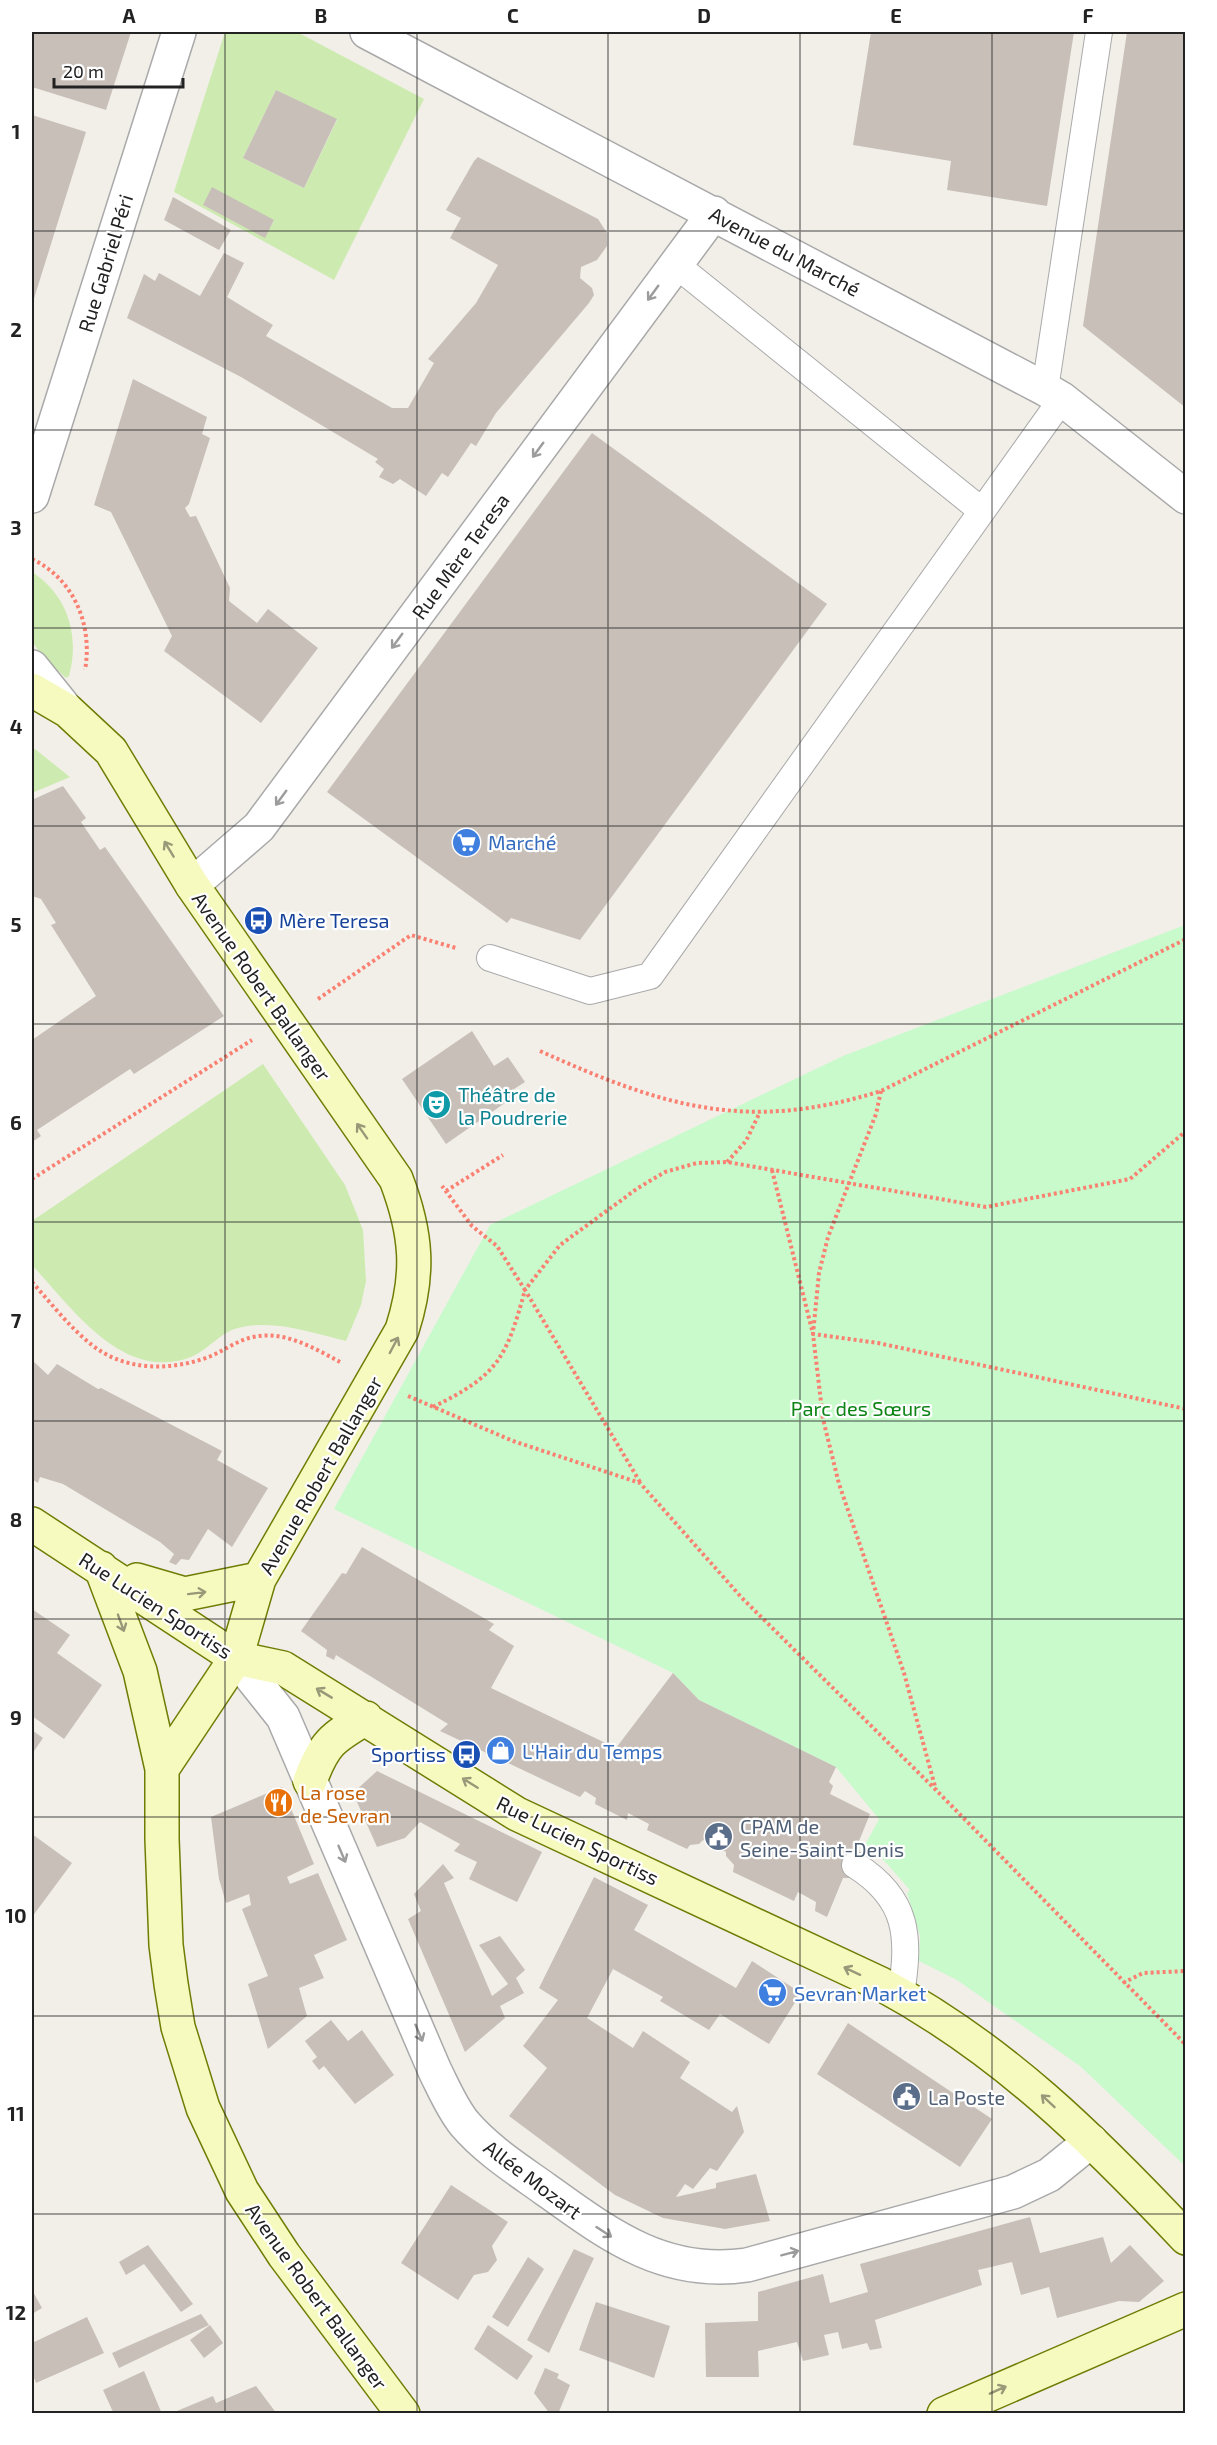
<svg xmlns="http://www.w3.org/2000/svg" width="1217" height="2445" viewBox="0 0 1217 2445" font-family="'Exo 2',sans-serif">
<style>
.grass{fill:#cdebb0;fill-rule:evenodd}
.park{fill:#c8facc}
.building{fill:#c7bfb8}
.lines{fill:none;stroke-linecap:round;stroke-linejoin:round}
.lane-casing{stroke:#a9a9a9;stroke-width:28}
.street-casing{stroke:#a9a9a9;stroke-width:36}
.secondary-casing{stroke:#707d05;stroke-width:36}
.path{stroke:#fa8072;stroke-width:4;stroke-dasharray:3 3;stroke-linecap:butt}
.lane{stroke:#fff;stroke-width:26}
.street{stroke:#fff;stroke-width:33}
.secondary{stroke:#f7fabf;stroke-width:33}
.oneway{stroke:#9c9c9c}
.oneway2{stroke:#979978}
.grid{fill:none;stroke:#222;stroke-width:1.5;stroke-opacity:0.55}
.labels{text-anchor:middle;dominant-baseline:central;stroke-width:4.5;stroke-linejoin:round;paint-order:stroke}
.street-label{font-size:20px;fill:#222;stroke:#fff}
.shop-label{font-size:20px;fill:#366cbe;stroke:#fff;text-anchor:start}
.transit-label{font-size:20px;fill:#164399;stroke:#fff;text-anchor:start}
.culture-label{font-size:20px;fill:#0d838f;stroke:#fff;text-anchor:start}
.park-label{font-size:20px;fill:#0c8416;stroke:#fff}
.food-label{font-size:20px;fill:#c56008;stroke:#fff;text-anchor:start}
.service-label{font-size:20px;fill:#4e5e75;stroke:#fff;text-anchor:start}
.neatline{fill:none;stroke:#222;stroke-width:2}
.grid-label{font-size:20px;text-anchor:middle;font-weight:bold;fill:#222}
</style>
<rect width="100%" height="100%" fill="#f2efe9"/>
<path class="grass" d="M225,32H297L424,99L334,280L174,192ZM276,90L337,120L304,188L243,158ZM203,205L274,220V221L264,237Z
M32,572C68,595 80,636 69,676L66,678L42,656L32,641Z
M35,749L70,777L32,793V751Z
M263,1064L345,1185L363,1230L366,1281L361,1305L346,1341C312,1333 274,1319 238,1328C221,1332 208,1350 191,1357C123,1383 72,1308 32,1265V1221Z"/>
<path class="park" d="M1185,925V2166L1080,2066L957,1980L919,1961L920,1936L907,1893L910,1890L881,1857L864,1847L879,1819L836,1767L699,1700L673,1673L334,1509L490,1225L843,1056Z"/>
<path class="building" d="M32,32H131L106,110L32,87Z
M871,32H1074L1047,206L947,190L951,161L853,145Z
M1127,32H1186V408L1083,326Z
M276,90L337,119L304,188L243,158Z
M32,115L86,132L32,305Z
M478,157L598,219L607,233V246L597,260L581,267L580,278L592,288L594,295L589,303L496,413L476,446L471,443L448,477L442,473L426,496L400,479L393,484L379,477L384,469L375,462L378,459L241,377L127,318L144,274L155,281L159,273L200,296L224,253L244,263L227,297L273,325L266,336L392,408H408L434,363L428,359L476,303L498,265L450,238L461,218L446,210L474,161Z
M212,187L274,220L265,238L203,205Z
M173,197L231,230L219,250L164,220Z
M133,379L207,417L202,434L210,438L189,504L185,508L190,517L196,516L230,588L229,601L257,623L268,609L318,648L261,723L164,651L172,636L111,512L94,505Z
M592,433L827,604L580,940L511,918L507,923L327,792Z
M63,786L86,818L81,822L100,850L105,847L224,1016L134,1074L130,1069L37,1130L41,1136L32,1142V1040L96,996L51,925L56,923L41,899L32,896L34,799Z
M472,1031L494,1066L508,1057L525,1082L511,1091L515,1096L446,1144L402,1079Z
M32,1360L48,1375L57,1364L98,1389L101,1388L222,1451L217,1460L268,1488L232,1547L208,1529L189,1560L181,1559L176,1565L169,1562L174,1554L160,1542L63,1484L40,1477L38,1483L32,1479L34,1473L32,1472Z
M362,1547L494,1624L489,1630L514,1646L491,1688L616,1748L673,1673L699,1700L836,1767L829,1782L833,1786L830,1794L870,1814L853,1856L855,1865L849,1878H843L827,1917L815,1911L816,1902L798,1892L794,1901L733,1872L734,1865L726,1856V1852L703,1840L699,1844L690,1845L687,1849L647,1830L649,1824L628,1813L627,1820L595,1804L596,1798L585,1791L580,1797L440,1731L448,1724L336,1655L334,1660L326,1656L327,1650L301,1631L342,1573L346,1574Z
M32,1609L70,1635L57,1653L102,1685L64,1739L32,1716Z
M32,1730L43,1738L32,1754Z
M377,1771L542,1852L517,1902L469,1879L477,1862L454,1851L460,1844L420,1822L405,1838L377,1847L353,1793Z
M282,1787L314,1864L287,1877L290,1884L318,1873L347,1940L314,1955L324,1978L299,1988L307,2016L268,2049L248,1984L268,1976L242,1909L251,1905L249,1894L226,1903L219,1879L211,1817Z
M32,1834L72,1863L32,1917Z
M443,1864L454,1878L444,1883L492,1996L508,1984L479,1945L500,1936L525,1970L516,1978L524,1993L500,2006L505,2018L465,2052L408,1919L421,1911L414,1894Z
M594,1877L648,1905L634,1930L736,1988L752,1961L801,1993L769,2044L720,2014L709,2030L660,2001L663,1997L613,1969L587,2018L633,2048L643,2031L690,2062L680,2078L732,2112L737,2106L744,2132L717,2171L710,2168L693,2189L685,2184L676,2197L716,2188V2183L756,2174L770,2221L725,2229L663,2218L615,2195L509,2116L547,2068L523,2046L558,2000L539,1988Z
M331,2020L348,2041L362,2030L394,2075L355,2104L324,2066L319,2070L312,2061L317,2057L305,2041Z
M848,2023L992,2119L960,2167L817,2074Z
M451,2185L508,2222L492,2246L497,2260L488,2272L474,2275L458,2300L401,2263Z
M1030,2217L1040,2253L1103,2237L1111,2263L1130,2245L1164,2281L1139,2302L1119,2301L1057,2318L1049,2287L1021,2295L1012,2262L978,2270L982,2285L875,2320L882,2348L870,2350L867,2343L842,2349L838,2332L824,2335L829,2355L803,2361L797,2342L758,2351L759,2377H706L705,2323L758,2321V2292L823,2274L830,2303L868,2292L860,2264Z
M148,2245L193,2304L181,2312L144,2264L126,2275L119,2262Z
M574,2249L594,2258L549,2353L527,2340Z
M528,2257L544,2269L508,2327L492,2317Z
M32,2290L42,2308L32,2314Z
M596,2302L670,2326L654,2378L579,2350Z
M201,2314L209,2325L119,2368L112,2353Z
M87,2317L104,2353L36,2383L32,2372V2343Z
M210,2325L223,2343L204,2358L190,2340Z
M488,2325L533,2356L517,2380L474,2349Z
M545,2368L559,2374L557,2378L570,2385L558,2414H550L534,2393Z
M144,2371L162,2414H114L103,2390Z
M256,2386L277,2414L172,2413L213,2396L216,2403Z"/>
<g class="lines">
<defs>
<path id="lane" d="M675,264L982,511
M1045,389L1099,32
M490,958L590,991L650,976L1062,399
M855,1865C909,1899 910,1937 901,1995"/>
<path id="street" d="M367,32L1045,389L1062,399L1186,497
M32,496L179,32
M32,667L65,708
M192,885L259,827L714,213
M236,1658L283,1717L435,2071C444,2089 452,2108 464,2123C487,2150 517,2169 545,2189C609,2235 664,2277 747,2265L1013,2192L1049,2175L1091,2141"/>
<path id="secondary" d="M32,690L68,711L111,751L192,885L396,1179C417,1234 420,1274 402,1330L259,1579L236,1658L162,1769V1839L166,1945L171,1984L178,2027L203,2108L242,2191L284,2255L403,2414
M32,1524L236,1658L283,1668L517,1814L881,1984C1002,2049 1092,2138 1186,2238
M101,1568L140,1671L162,1769
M137,1580L185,1594L259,1579
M310,1781C324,1743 332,1738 366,1718
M944,2414L1186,2309"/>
</defs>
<use href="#lane" class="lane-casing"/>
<use href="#street" class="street-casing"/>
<use href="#secondary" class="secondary-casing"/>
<path class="path" d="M32,559C74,579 93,625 85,670
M318,999L411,935L456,948
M540,1051C664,1107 747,1133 881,1091L1186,939
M881,1091L876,1114L828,1237L819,1273L813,1334L823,1419L839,1484L904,1673L936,1790
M727,1162L746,1141L760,1112
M772,1170L813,1334L878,1343L1186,1409
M32,1179L252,1040
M446,1191L503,1155
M32,1282C51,1303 70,1328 92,1345C126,1372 173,1371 211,1356C225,1350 238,1340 253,1337C284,1330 314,1348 340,1362
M408,1396L513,1441L640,1483L742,1598L936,1790L1186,2045
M433,1407C498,1375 506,1359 525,1290L497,1246L472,1226L442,1186
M640,1482L525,1290L560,1245L638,1188L665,1172L697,1163L727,1162L986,1207L1130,1179L1186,1131
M1123,1983L1143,1973L1186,1971"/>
<use href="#lane" class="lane"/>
<use href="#street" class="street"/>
<use href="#secondary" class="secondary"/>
</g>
<defs><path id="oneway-shaft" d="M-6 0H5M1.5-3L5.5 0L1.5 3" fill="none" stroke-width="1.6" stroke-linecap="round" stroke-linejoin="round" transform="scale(1.5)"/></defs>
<g class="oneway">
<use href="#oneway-shaft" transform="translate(653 293) rotate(126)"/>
<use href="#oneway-shaft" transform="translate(538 450) rotate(126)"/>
<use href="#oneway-shaft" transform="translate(397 641) rotate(126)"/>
<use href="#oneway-shaft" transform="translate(281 798) rotate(126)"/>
<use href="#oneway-shaft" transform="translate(342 1854) rotate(67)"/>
<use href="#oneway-shaft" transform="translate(419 2033) rotate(67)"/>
<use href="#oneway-shaft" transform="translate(604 2232) rotate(33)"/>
<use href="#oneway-shaft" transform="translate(790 2253) rotate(-15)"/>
</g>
<g class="oneway2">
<use href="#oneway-shaft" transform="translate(169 849) rotate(-121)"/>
<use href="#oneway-shaft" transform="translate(362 1131) rotate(-125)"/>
<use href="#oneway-shaft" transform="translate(394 1345) rotate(-62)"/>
<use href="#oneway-shaft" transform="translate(197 1593) rotate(-7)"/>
<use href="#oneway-shaft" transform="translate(121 1623) rotate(70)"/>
<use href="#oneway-shaft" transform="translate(324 1693) rotate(-149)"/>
<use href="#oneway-shaft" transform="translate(470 1783) rotate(-148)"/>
<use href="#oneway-shaft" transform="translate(852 1971) rotate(-155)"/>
<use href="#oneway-shaft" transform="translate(1048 2101) rotate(-137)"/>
<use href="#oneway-shaft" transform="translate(998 2390) rotate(-24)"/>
</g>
<path class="grid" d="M225,32V2414M417,32V2414M608,32V2414M800,32V2414M992,32V2414M32,231H1186M32,430H1186M32,628H1186M32,826H1186M32,1024H1186M32,1222H1186M32,1421H1186M32,1619H1186M32,1817H1186M32,2016H1186M32,2214H1186"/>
<defs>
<symbol id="supermarket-disc" viewBox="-11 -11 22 22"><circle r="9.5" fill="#3f7fe0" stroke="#fff"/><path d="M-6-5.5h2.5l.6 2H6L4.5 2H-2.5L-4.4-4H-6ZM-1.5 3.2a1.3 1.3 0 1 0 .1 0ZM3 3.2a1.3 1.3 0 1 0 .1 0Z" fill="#fff"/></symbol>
<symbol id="bus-disc" viewBox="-11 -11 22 22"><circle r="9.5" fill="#1a4fb4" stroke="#fff"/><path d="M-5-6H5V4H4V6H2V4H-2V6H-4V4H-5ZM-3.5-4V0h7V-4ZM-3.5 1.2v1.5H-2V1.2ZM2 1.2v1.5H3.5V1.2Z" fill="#fff"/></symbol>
<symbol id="theatre-disc" viewBox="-11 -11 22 22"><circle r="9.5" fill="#0f9aa8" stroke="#fff"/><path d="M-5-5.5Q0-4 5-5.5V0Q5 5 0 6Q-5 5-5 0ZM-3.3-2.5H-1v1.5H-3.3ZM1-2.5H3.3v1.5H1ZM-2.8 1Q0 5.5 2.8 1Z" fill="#fff"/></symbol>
<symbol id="shop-disc" viewBox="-11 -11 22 22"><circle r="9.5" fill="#3f7fe0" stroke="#fff"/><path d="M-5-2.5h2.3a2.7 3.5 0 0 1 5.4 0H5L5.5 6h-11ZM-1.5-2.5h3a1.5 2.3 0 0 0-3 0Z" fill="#fff"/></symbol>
<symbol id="restaurant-disc" viewBox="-11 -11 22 22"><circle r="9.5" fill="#e8710a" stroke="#fff"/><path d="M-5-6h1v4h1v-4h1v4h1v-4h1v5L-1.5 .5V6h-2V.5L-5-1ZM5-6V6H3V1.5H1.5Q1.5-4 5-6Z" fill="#fff"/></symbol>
<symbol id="civic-disc" viewBox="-11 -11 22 22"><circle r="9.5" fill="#5c6f8a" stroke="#fff"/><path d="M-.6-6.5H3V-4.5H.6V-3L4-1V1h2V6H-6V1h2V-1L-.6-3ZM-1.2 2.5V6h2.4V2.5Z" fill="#fff"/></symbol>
</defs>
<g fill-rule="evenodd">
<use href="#supermarket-disc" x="450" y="826" width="33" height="33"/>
<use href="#bus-disc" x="242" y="904" width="33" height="33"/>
<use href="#theatre-disc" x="420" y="1088" width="33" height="33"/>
<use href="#shop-disc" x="484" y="1734" width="33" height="33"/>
<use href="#bus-disc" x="450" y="1738" width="33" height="33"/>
<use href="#restaurant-disc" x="262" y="1786" width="33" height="33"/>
<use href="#civic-disc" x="702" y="1820" width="33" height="33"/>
<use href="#supermarket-disc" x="756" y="1976" width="33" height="33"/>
<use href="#civic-disc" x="890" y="2080" width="33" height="33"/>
</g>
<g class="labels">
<g class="street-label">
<text transform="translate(785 251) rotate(28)">Avenue du Marché</text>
<text transform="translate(105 263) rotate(-73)">Rue Gabriel Péri</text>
<text transform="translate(460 556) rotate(-54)">Rue Mère Teresa</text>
<text transform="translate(262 986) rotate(55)">Avenue Robert Ballanger</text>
<text transform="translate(320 1475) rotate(-60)">Avenue Robert Ballanger</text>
<text transform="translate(156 1605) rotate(33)">Rue Lucien Sportiss</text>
<text transform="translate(578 1840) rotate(26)">Rue Lucien Sportiss</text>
<text transform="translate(533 2179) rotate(37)">Allée Mozart</text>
<text transform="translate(317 2296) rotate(54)">Avenue Robert Ballanger</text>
</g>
<g class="shop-label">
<text x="488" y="842">Marché</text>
<text x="522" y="1751">L'Hair du Temps</text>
<text x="794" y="1993">Sevran Market</text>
</g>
<g class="transit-label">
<text x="279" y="920">Mère Teresa</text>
<text x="446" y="1754" text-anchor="end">Sportiss</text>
</g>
<g class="culture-label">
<text x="458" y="1094">Théâtre de<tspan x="458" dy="23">la Poudrerie</tspan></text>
</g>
<g class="park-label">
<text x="861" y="1408">Parc des Sœurs</text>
</g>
<g class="food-label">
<text x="300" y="1792">La rose<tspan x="300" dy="23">de Sevran</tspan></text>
</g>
<g class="service-label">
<text x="740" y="1826">CPAM de<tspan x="740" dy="23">Seine-Saint-Denis</tspan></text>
<text x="928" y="2097">La Poste</text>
</g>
</g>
<rect width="1217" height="2445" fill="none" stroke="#ffffff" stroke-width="66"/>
<path d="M54 78v9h129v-9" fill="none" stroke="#222222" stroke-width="3"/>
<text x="63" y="78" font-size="18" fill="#222222" stroke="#ffffff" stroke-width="4.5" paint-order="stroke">20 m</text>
<rect x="33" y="33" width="1151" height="2379" class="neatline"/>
<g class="grid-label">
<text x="129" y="23">A</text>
<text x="321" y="23">B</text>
<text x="513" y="23">C</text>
<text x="704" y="23">D</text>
<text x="896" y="23">E</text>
<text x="1088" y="23">F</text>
<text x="16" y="139">1</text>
<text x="16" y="337">2</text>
<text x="16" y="535">3</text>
<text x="16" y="734">4</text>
<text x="16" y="932">5</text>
<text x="16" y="1130">6</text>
<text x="16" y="1328">7</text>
<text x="16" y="1527">8</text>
<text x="16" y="1725">9</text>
<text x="16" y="1923">10</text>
<text x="16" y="2121">11</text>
<text x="16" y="2320">12</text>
</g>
</svg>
